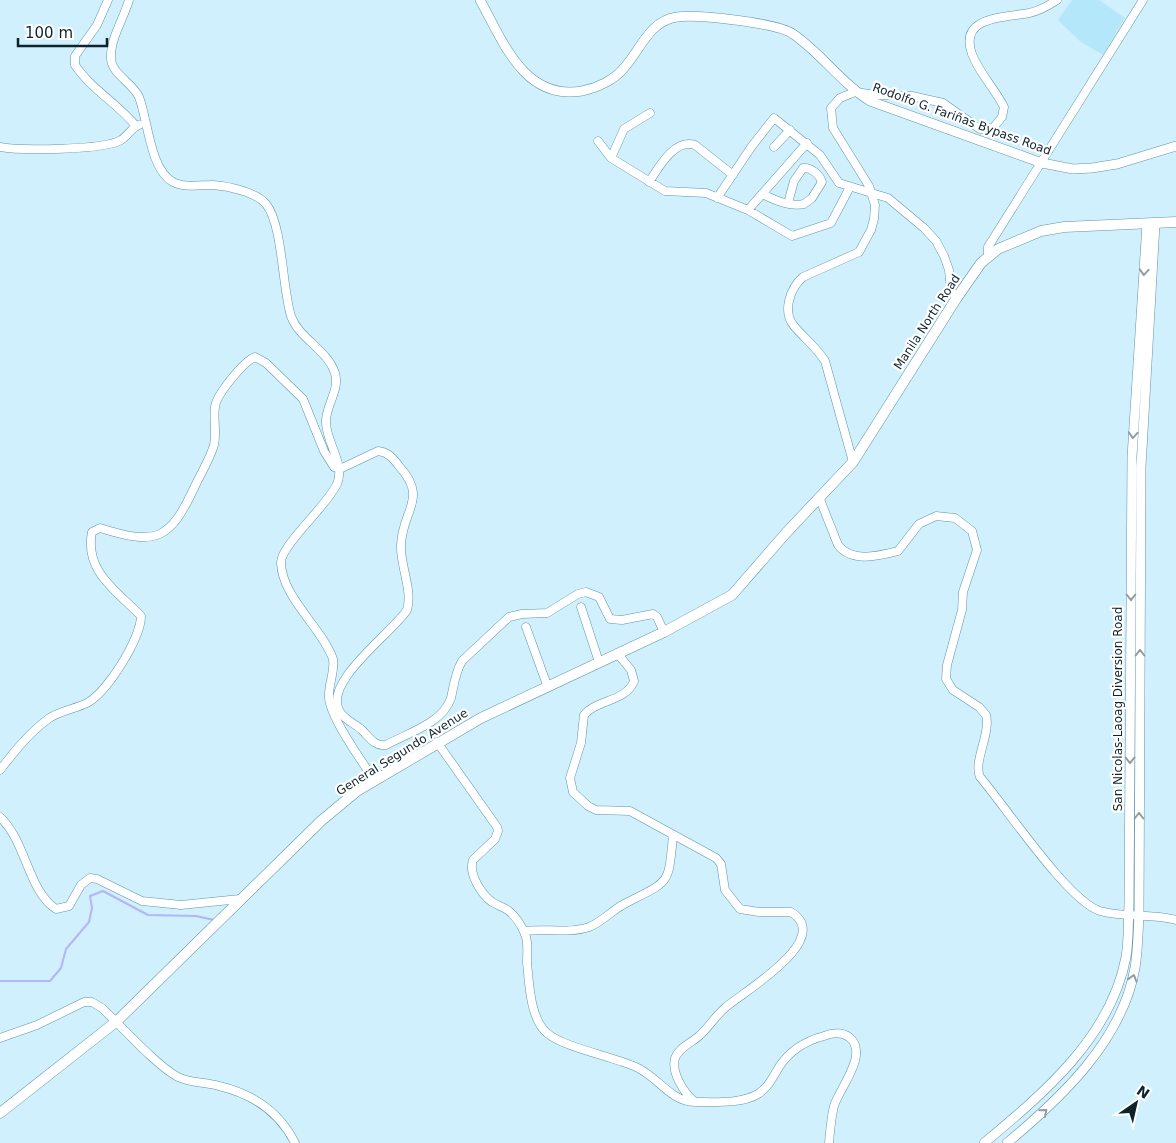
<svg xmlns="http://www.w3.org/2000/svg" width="1176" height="1143" viewBox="0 0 1176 1143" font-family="'DejaVu Sans',sans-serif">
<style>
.built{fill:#b5e7fb}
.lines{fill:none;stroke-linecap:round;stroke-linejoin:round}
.stream{stroke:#b4b5f6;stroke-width:2}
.minor-casing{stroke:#6094a7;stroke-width:9}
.major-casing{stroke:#6094a7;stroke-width:10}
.highway-casing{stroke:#6094a7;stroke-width:11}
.minor{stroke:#fff;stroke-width:8}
.major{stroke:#fff;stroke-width:9}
.highway{stroke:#fff;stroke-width:10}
.oneway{stroke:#939ca0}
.labels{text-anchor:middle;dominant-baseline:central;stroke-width:4.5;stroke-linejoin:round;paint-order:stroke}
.street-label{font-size:12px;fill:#0e232b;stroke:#fff}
</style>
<rect width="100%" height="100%" fill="#d0f0fd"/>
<path class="built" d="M1072,0H1099L1125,18L1103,55L1081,42L1058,20Z"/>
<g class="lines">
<path class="stream" d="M0,981H50L61,968L66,949L89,922L92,908L90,896L103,891L148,915L196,916L214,920"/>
<defs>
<path id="minor" d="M108,0L97,25L75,56V65C91,89 118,104 136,126
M129,0C124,18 110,39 111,58C111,74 133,83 139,97C148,120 150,170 173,182C184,188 200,185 213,185C228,186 256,192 266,204C283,225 282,288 291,316C299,339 327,349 335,373C340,390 326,405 326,421C325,441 346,464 337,484C327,506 280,546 281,563C282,597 322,628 333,659C335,673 328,684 329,698C331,719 362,761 374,780
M598,141L611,158L665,191L706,193L748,210L792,236L831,223L850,187
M0,147C20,151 105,150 121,140C128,136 131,128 139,125
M774,147L790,130
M611,158L624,129L650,113
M649,182C658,169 674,138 695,145L733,175
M762,194C775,200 789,207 804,204L812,198L822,182C820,175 811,167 803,168L794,181L788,203
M717,198L752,146L774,118L820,155L839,183L888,198L924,228L936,241L944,256L949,270L951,290L956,299
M748,210L807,143
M988,255V247L1143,0
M853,462L825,361C816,347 805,339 794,326C782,312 790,288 803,277L859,252L871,230L874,219L875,205L869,186L833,128L831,108L840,98L855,92L876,95L912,96L943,103L980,129L993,128L1002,117L1004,107C995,89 979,73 972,54C958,15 1006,18 1029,13C1039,11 1048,6 1057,0
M819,497L838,545C852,563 878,556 898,551L919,524L936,516L955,518L972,531L977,550L963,592L962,610L947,665L946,679L953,690L979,707L986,715C991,734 973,761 980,777C1005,806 1068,901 1100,911C1124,918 1151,913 1176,920
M581,607L599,662
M526,627L547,685
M617,653L631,670L634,681C626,702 597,699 584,715L581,743L570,778L573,792L588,806L596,810L630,811L716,858L721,864L725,890L740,909L759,912H791C835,939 743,992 726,1007C716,1015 709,1027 700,1035C692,1043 679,1047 675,1058C671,1073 684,1093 695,1102
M437,742L497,827L498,831L495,839L473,860C468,873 481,894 492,902C497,905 504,907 509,911C515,916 521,925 524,932C529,941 527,952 527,962C529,982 530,1019 547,1033C564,1048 616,1057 638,1068C660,1079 670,1101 695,1102C715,1102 741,1104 758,1094C768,1088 773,1077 779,1067C790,1050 805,1041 824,1036C832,1033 842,1032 849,1037C870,1053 839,1089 834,1106C831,1118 830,1131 829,1143
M0,770C14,752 29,733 48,719C59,711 75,709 87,703C107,693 141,638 141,616C118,592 84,572 92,532L100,528C157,546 170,540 195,486C201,473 210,459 214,445C217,432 213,419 215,407C216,395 244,361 255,357L266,363L303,399L324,451L334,467L342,468L378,451C388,452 393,458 399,466C429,499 402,510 401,545C400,566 413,590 407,610C392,633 324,681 339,710C343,719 354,723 362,730C369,737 375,747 386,745C408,733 443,723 451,698C454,685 455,673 462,661L509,617L522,614L547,613L578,594L586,592L599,597L610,619L622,620L653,614L657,617L664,632
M0,817C26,841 28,891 56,909L69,906L81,885L90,878L97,879L142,901L181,905L240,899
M524,931C545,928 569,934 589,927C604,921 614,908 628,902C671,880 668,885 673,836
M0,1038L37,1025L84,1002H92L102,1008C121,1026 157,1066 178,1077C190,1083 206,1082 219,1086C253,1094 279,1111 295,1143"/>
<path id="major" d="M480,0C503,41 524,101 582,91C597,88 614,80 624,68C641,49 649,21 677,17C697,14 778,23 793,34C821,53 841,83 870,101L1042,163L1073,169L1092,168L1117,164L1176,146
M984,1143C1043,1094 1111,1037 1126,957C1129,940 1128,922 1129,904L1132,457L1147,224
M1007,1143C1061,1098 1122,1041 1135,968C1138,950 1138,932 1139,914L1141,467L1155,224"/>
<path id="highway" d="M0,1113L117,1021L321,821L357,791L481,718L664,632L732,595L786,533L853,462L956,299L981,263L998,249L1041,231L1064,227L1176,222"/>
</defs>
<use href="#minor" class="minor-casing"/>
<use href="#major" class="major-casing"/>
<use href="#highway" class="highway-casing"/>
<use href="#minor" class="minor"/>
<use href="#major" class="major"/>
<use href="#highway" class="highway"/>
</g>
<defs><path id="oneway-chevron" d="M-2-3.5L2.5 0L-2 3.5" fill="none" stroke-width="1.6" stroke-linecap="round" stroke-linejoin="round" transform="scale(1.25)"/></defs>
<g class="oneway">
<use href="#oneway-chevron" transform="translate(1144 272) rotate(94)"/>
<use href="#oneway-chevron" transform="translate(1133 435) rotate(94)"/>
<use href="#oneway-chevron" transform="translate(1131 597) rotate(90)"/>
<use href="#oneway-chevron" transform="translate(1140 653) rotate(-90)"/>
<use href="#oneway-chevron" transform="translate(1130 760) rotate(90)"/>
<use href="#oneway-chevron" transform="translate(1139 816) rotate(-90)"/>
<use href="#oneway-chevron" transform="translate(1133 978) rotate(-73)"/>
<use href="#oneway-chevron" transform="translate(1044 1112) rotate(-40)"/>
</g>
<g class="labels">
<g class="street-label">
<text transform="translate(962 119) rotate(20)">Rodolfo G. Fariñas Bypass Road</text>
<text transform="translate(927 322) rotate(-57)">Manila North Road</text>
<text transform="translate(1118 709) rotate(-90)">San Nicolas-Laoag Diversion Road</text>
<text transform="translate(402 752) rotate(-32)">General Segundo Avenue</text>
</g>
</g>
<g transform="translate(1136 1103) rotate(34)" stroke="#ffffff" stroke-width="4" paint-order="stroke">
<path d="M0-4L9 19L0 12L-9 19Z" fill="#0e232b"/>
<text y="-8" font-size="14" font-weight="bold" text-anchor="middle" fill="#0e232b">N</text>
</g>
<path d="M18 38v8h89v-8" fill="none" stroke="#0e232b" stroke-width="2.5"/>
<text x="25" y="38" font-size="15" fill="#0e232b" stroke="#ffffff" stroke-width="4" paint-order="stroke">100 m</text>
</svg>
